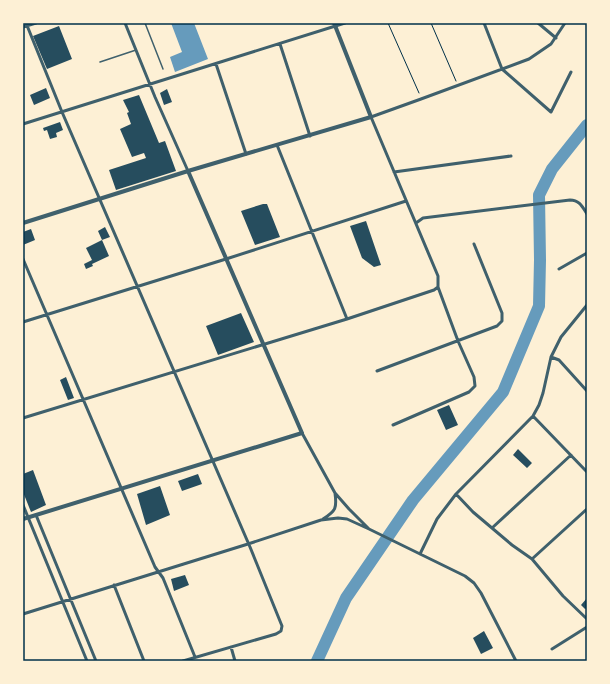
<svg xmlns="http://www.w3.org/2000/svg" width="610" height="684" viewBox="0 0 610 684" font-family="'Noto Sans',sans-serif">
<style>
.water{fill:#669bbc}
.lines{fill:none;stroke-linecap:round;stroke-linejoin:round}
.river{stroke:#669bbc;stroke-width:12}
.building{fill:#264d5e}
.path{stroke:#003049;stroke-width:1}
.service{stroke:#3f606c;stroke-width:1.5}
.minor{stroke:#3f606c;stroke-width:3}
.tertiary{stroke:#3f606c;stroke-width:4}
.neatline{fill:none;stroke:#003049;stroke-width:1.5}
</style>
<rect width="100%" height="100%" fill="#fdf0d5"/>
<path class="water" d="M171,23H194L208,59L175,72L170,57L182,52Z"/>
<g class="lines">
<path class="river" d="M317,661L346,598L413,500L503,392L539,306L540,260L539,195L552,169L587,125"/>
</g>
<path class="building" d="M59,26L72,59L47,69L33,36Z
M46,88L50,98L34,105L30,95Z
M167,89L172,102L164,105L160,93Z
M139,95L159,143L165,141L176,171L116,190L109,170L146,158L144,153L132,157L120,129L131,124L127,113L129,112L123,100Z
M60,122L63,130L56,133L57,137L50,139L47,130L44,131L43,128Z
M263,204H267L280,237L255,245L241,211Z
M366,221L381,265L374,267L362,258L350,226Z
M105,227L110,237L102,240L98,231Z
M31,229L35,240L23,245V232Z
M102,240L109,256L92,264L93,266L86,269L84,264L92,260L86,248Z
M241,313L254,342L218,355L206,326Z
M66,377L74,398L68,400L60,380Z
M449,405L458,425L446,430L437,410Z
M518,449L532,463L527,468L513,455Z
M33,470L46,505L31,512L23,492V474Z
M198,474L202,484L182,491L178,481Z
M160,486L170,515L146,525L137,494Z
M185,575L189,585L174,591L171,579Z
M587,598V608L585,609L581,605Z
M484,631L493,648L481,654L473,638Z"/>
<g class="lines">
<path class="path" d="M388,23L419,93
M431,23L456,81"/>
<path class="service" d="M145,23L163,69
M100,62L136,50"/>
<path class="minor" d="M26,23L62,112L250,547L282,626L281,631L276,634L183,661
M125,23L155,97L188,171
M484,23L502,69L551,112L571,72
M538,23L556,38
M23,27L36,23
M280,44L310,136
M216,64L246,154
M23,124L345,23
M277,145L347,319
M394,172L511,156
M416,223L423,218L570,200C579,200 582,206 587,214
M23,259L155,567L163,578L195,657
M559,269L587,253
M23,322L226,259L406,201
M551,357L559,360L587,391
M377,371L497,326L502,321V313L474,244
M533,416L587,472
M23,418L347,319L434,290L438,287
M393,425L469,392L475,386L474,377L458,341L438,287V276L371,117L421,99L529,59L551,44L565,23
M302,433L335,493L349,509L369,529L465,576L474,583L481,593L516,661
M456,494L473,512L512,545L532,559L563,596L587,619
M23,505L87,661
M36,515L96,661
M323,519C336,511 337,508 335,493
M492,528L571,455
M420,554L437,519L456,494L533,416L539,405L543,393L551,357L561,337L587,305
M532,559L587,509
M114,585L144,661
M23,614L248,544L321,520L338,518L347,519L369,529
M231,647L235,661
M552,649L587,627"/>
<path class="tertiary" d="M23,223L188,171L371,117L334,23
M23,519L302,433L188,171"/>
</g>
<rect width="610" height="684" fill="none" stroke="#fdf0d5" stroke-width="48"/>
<rect x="24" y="24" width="562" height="636" class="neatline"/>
</svg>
